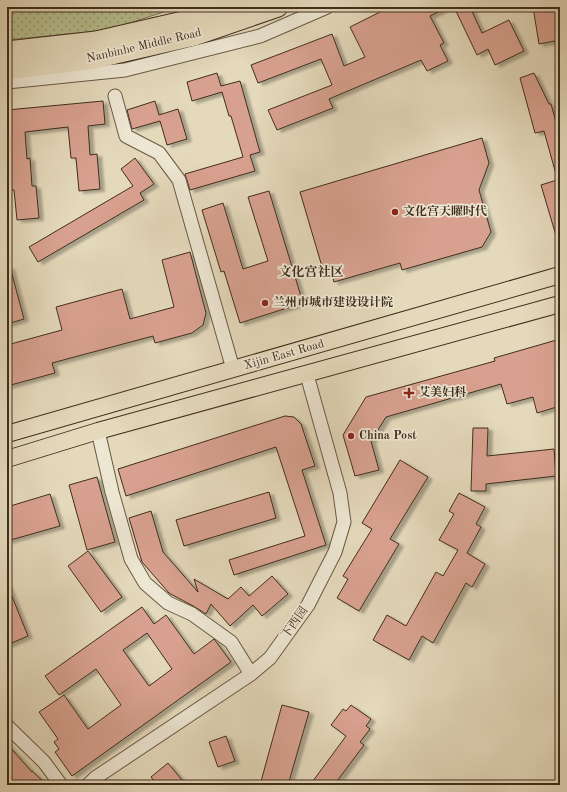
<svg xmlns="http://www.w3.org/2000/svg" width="567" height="792" viewBox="0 0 567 792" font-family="'Old Standard TT','Noto Serif SC',serif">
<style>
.park{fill:url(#park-dots);stroke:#7c7655}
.building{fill:#d8a18f;stroke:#402e1c;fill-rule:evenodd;filter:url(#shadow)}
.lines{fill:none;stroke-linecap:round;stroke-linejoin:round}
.minor-casing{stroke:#695944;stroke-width:15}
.major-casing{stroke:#402e1c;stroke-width:18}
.highway-casing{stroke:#402e1c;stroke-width:21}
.minor{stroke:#ede6d3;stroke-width:13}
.major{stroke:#e4d9bb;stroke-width:16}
.highway{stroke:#e4d9bb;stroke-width:19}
.poi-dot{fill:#8f2418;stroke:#ede6d3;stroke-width:1.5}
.labels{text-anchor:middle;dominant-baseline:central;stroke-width:3.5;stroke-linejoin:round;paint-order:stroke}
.street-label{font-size:12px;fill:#402e1c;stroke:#ede6d3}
.poi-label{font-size:12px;font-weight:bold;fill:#402e1c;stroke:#ede6d3;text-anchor:start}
.neighbourhood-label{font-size:13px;font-weight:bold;fill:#402e1c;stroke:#ede6d3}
</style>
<defs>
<pattern id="park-dots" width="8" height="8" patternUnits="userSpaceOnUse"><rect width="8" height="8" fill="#b7be8e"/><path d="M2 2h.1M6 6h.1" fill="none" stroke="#969b73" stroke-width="1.8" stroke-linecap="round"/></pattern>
<filter id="shadow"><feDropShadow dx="4.5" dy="2.5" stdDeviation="1" flood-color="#0004"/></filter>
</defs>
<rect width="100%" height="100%" fill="#e4d9bb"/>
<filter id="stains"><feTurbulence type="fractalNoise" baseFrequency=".005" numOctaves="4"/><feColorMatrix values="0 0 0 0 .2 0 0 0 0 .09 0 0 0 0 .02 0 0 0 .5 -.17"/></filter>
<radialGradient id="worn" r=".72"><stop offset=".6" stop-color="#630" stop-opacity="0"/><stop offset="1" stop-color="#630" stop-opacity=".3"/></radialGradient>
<path class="park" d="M7,7H179L108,30L7,40Z"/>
<path class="building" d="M390,7H448L430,16L444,43L440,45L448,61L427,71L421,60L329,99L333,108L277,130L268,110L332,85L321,59L258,83L251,65L332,34L344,66L365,57L350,27Z
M454,7H470L482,33L509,20L524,51L495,65L488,49L477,55Z
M533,7H560V20H556L560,40L539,44Z
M217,73L221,86L240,81L260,152L250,155L255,171L190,190L185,174L243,157L231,116H229L222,92L192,101L187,82Z
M534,73L549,104H551L558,129H560V178H557L544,131L535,133L520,78Z
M103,101L105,124L88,126L90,155L97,154L100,189L79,191L76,158H71L68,127L25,132L27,159L30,158L32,186H36L39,218L17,220L14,190H10L7,162V110Z
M155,101L159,115L178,109L187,139L167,145L160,121L132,129L127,110Z
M482,138L489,163L479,190L491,232L482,247L402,270L400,263L334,282L330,267L323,270L300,192Z
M135,158L154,184L140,193L144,200L38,262L29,247L133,186L121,169Z
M560,179V239H557L541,185Z
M269,191L303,303L240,323L224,271L221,272L202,210L223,203L243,269L268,261L248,197Z
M190,252L206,313L203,325L192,333L155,343L153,336L52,363L55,373L7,386V345L62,330L56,307L122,289L130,319L174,307L162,260Z
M7,267H10L24,319L7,324Z
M560,339V406L537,413L533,397L507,404L501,384L386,417L371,441L379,470L355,476L343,435L366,397L495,361L494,358Z
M285,416L294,417L301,424L315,466L302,470L326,545L234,575L229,560L305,536L276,447L126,496L118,469Z
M473,428H488L487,456L554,449L556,476L486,484V491H471Z
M400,460L428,477L390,539L399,544L359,611L337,598L348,579L343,576L372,529L362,523Z
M97,477L115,542L87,550L69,485Z
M269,492L276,518L184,546L176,520Z
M459,493L485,507L476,524L481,527L467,553L485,564L472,587L466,583L433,643L422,636L409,660L373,640L387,615L406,626L436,572L443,576L458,550L439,540L454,514L449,511Z
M50,494L60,526L7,541V507Z
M151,511L163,552L198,592L194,579L228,599L241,587L249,596L272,576L288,594L262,616L253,605L230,626L211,604L206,614L195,607L169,593L142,562L129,518Z
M88,551L122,597L101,612L68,566Z
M7,584L28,636L7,645Z
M142,607L154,624L166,615L194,654L214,639L231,662L72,776L55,752L59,749L54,742L58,739L39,712L64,695L88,729L121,705L96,669L59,695L45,676ZM147,633L172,669L149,686L123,650Z
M282,705L309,712L288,785H260Z
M351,705L371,719L366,726L370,729L360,742L364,745L334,785H310L346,736L331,725L343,709L346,711Z
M226,736L235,761L218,767L209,742Z
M7,744L32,772V771L47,785H10L7,782Z
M168,763L186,785H157L151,777Z"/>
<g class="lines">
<defs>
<path id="minor" d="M7,82L125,70L260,36L327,7
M115,96L126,136L159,153L179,180L233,369
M98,431L112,492L131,559L145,583L168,603L192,614L231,642L251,674
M7,726L44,762L61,785
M88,785L95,778L251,674L270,658L308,605L335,552L344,522L340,493L307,375"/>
<path id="major" d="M7,434L560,275
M7,459L98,431L560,304"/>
<path id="highway" d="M7,51L96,41L196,18L228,7
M7,70L94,59L194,36L278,7"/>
</defs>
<use href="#minor" class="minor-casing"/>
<use href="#major" class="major-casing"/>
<use href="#highway" class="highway-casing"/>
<use href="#minor" class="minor"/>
<use href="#major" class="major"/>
<use href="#highway" class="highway"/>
</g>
<g class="poi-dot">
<circle cx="395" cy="212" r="4"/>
<circle cx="265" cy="303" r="4"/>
<path d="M407 387h4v4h4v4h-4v4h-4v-4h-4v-4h4z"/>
<circle cx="351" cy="436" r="4"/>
</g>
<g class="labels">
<g class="street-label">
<text transform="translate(144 46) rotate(-13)">Nanbinhe Middle Road</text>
<text transform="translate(284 355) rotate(-16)">Xijin East Road</text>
<text transform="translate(295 623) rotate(-55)">下西园</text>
</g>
<g class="poi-label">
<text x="403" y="212">文化宫天矅时代</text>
<text x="273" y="303">兰州市城市建设设计院</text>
<text x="418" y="393">艾美妇科</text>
<text x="359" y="436">China Post</text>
</g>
<g class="neighbourhood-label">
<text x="311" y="272">文化宫社区</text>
</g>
</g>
<rect width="567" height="792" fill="none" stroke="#e4d9bb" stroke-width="24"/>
<rect x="8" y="8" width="551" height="776" fill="none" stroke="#402e1c" stroke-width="2"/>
<rect x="12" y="12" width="543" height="768" fill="none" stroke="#402e1c"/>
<rect width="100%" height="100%" filter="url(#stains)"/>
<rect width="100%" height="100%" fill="url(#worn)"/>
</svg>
